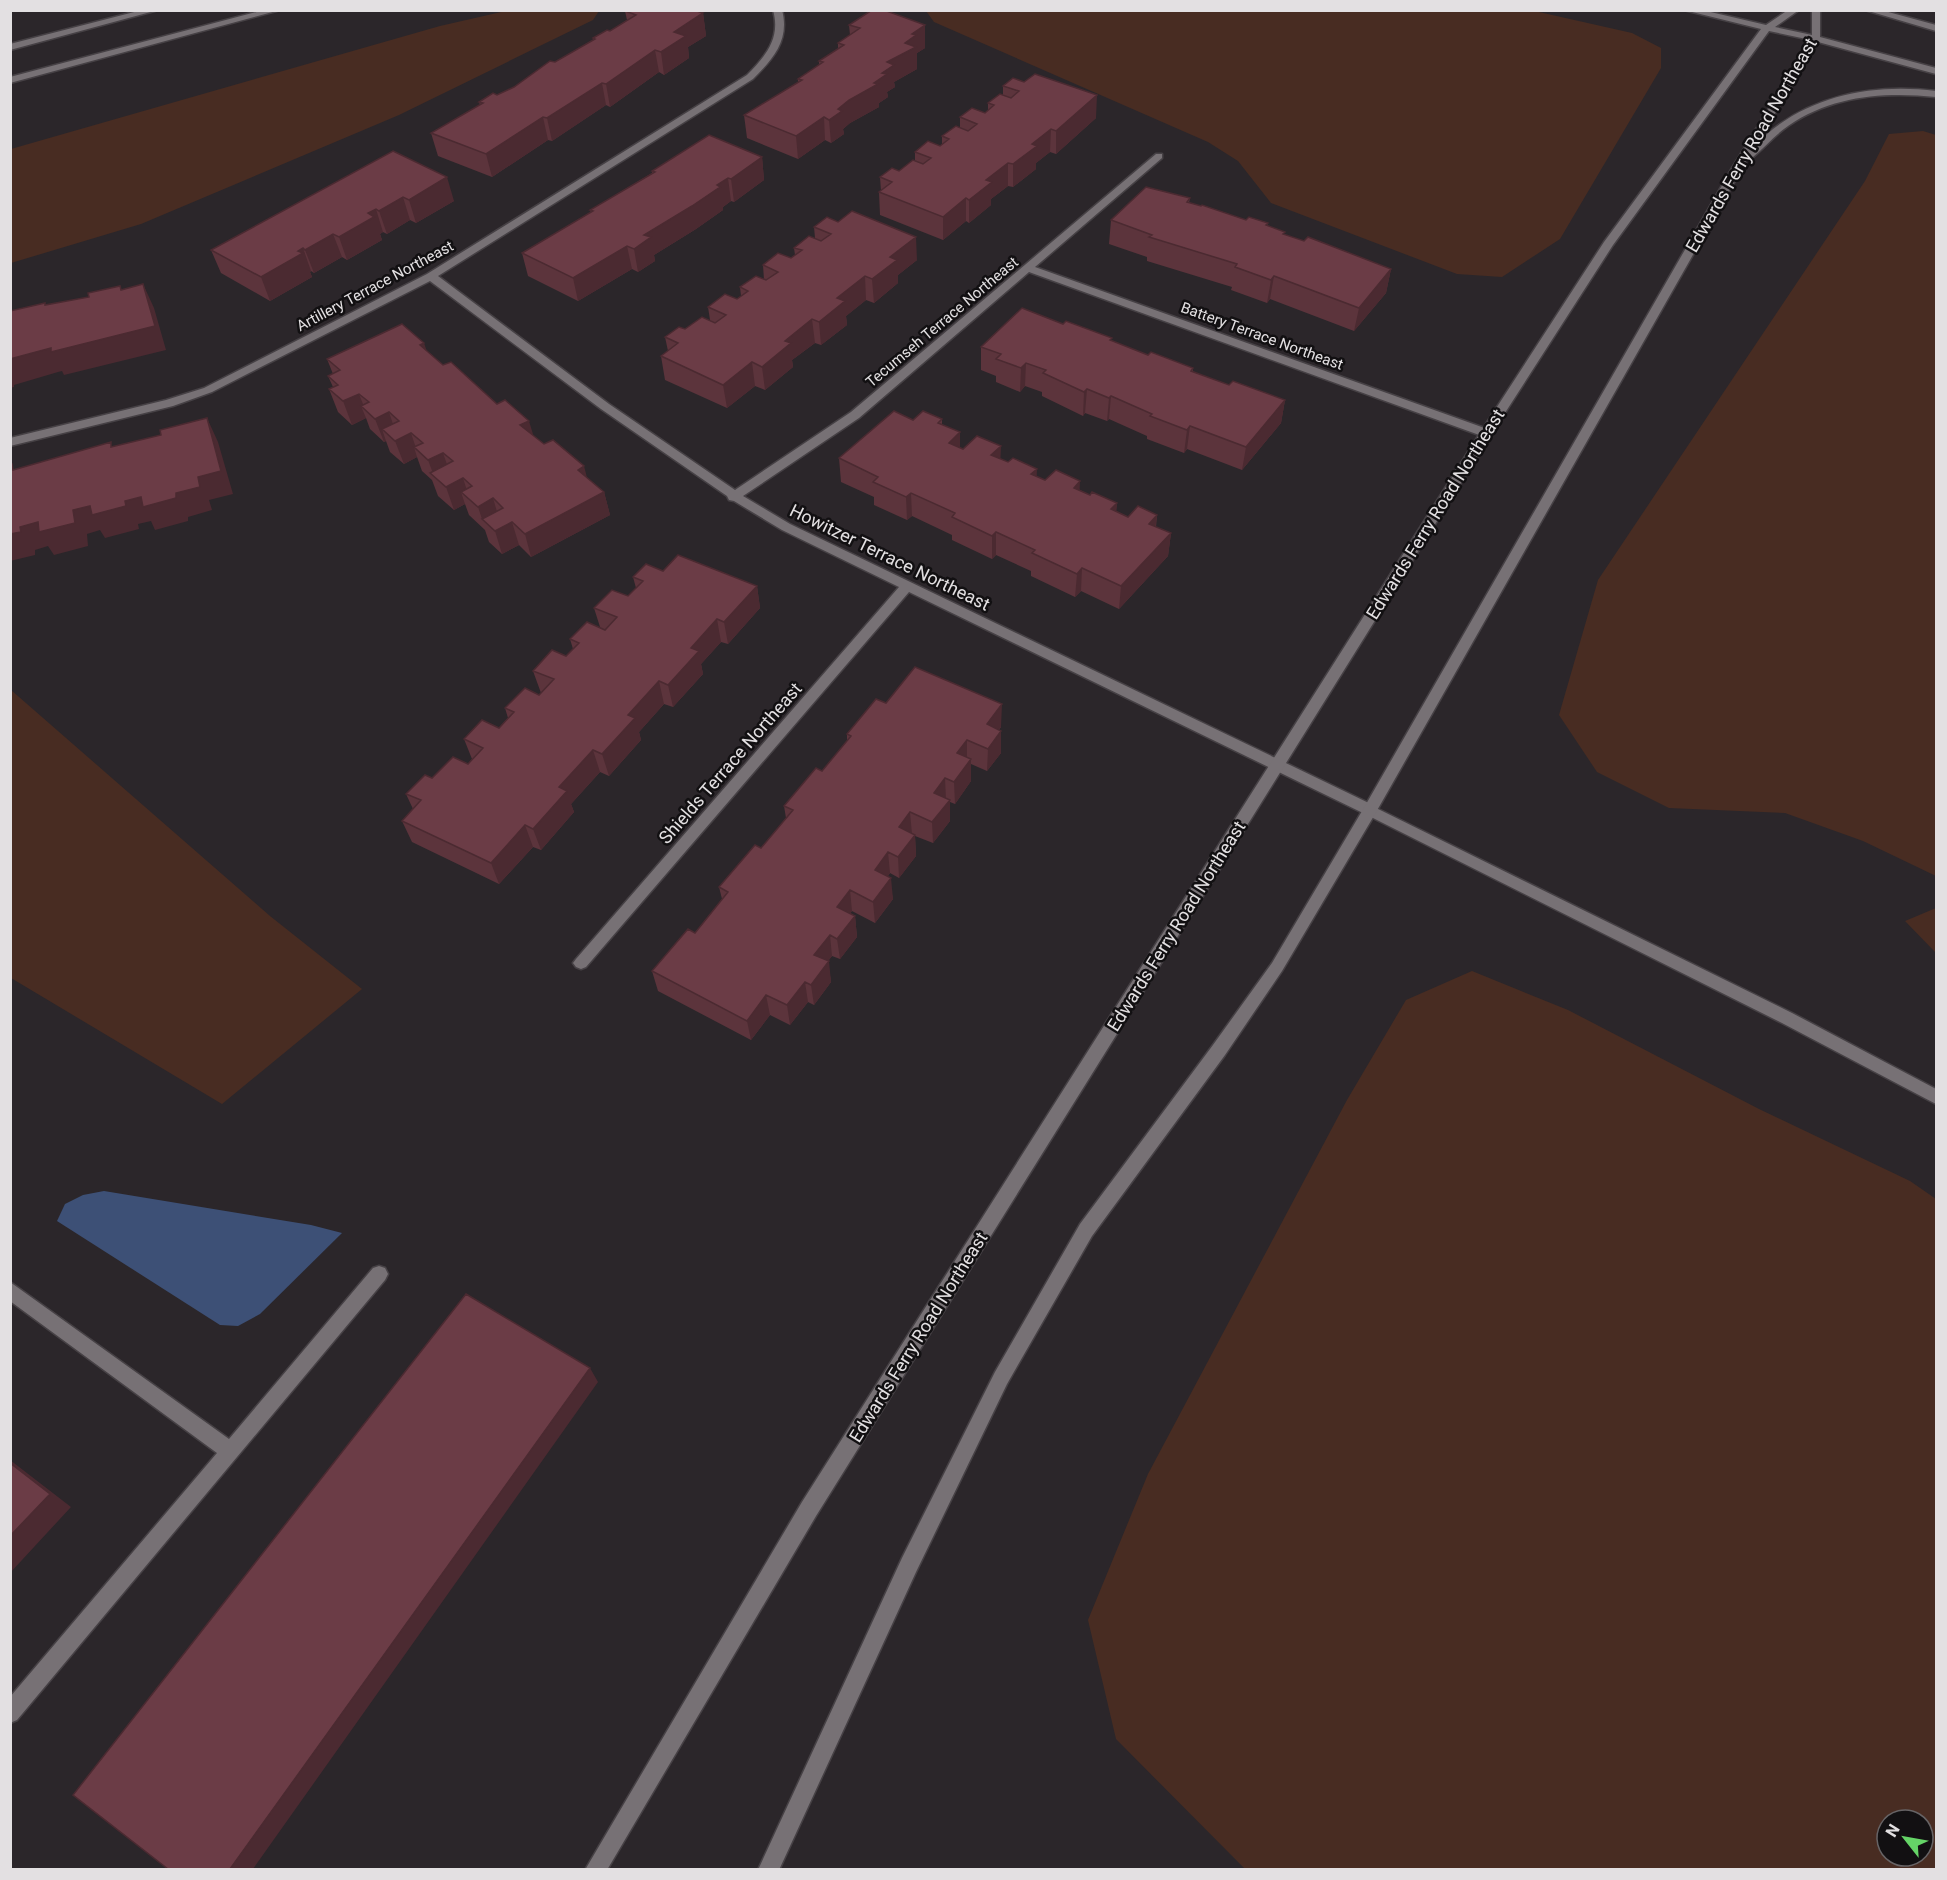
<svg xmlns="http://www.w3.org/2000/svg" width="1947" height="1880" viewBox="0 0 1947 1880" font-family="Roboto,sans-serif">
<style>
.green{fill:#482c22;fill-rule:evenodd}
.water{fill:#3d5076}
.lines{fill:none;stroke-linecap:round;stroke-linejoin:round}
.lane-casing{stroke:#464145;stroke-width:3}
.street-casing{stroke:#464145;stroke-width:3}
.secondary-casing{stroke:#464145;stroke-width:3}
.lane{fill:#777175;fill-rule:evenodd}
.street{fill:#777175;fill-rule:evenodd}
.secondary{fill:#777175;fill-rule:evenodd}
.wall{fill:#5c343c}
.shaded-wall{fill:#4b2a31}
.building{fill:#6b3c46;stroke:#4b2a31;stroke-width:1.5}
.labels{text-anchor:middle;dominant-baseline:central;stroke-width:5;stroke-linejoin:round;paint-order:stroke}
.far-street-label{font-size:15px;fill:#e3e0e2;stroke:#121012}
.street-label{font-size:18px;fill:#e3e0e2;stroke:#121012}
</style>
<rect width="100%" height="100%" fill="#2b262a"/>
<path class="green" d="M510,10L599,11L593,20L399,115L141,224L11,263V149L440,26Z
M926,11L1530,10L1632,33L1661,48V68L1560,239L1502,277L1457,274L1271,203L1238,161L1208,142L934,22Z
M1923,131L1936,135V876L1863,841L1785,813L1669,808L1597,772L1559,715L1598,580L1865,181L1889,134Z
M11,690L270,916L362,989L222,1104L11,978Z
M1936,908V953L1905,921Z
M1472,971L1568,1010L1759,1109L1910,1181L1936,1199V1869H1245L1116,1739L1088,1620L1148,1474L1347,1100L1406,1000ZM1887,1820H1923V1856H1887Z"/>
<path class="water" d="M104,1191L311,1225L342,1233L260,1314L238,1326L220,1325L57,1221L65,1204L83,1195Z"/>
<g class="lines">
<defs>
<path id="lane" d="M1370,805L1792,1013L1936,1089V1104L1782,1023L1365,814L1363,810Z"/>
<path id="street" d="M773,10H782C790,40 773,59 753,79L438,276L609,404L735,490L851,412L1156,154H1162V158L1035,267L1490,430V436H1482L1029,272L859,418L743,496L790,524L1375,806L1377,810L1375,814H1365L909,592L586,967L581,969L576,967L573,963L576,959L899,587L782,530L734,501L729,500L727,496L601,409L430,281L212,392L173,406L10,446V438L166,400L204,388L427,274L747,75C766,56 781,38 773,10Z
M379,1266L385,1268L388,1274L385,1280L17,1720L10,1723V1697L217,1453L10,1301V1282L229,1439L373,1268Z"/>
<path id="secondary" d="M142,10H158L10,50V44Z
M264,10H280L10,83V77Z
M1684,10H1702L1766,25L1788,10H1799L1775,27L1812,35V10H1820V37L1936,68V74L1818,42L1757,143C1805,96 1871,83 1936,91V97C1885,92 1833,95 1788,126C1775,135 1765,147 1753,157L1748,158L1375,814L1282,971L1225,1055L1092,1236L1007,1384L916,1572L779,1870H758L902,1558L995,1372L1080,1224L1213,1045L1272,963L1365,806L1732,168L1811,40L1769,31L1613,245L1492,433L816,1516L607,1870H585L802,1502L1480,433L1604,242L1761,29Z
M1865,10H1881L1936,25V31Z"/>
</defs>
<use href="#lane" class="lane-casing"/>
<use href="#street" class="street-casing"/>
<use href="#secondary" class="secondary-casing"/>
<use href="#lane" class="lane"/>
<use href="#street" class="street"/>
<use href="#secondary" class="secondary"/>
</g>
<path class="wall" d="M625,11L703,13L706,36L688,47L689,58L664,75L659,72L610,107L606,105L552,141L548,140L492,177L438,156L431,133L480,105L479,102L497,95L514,87L593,40V38L610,31L627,20Z
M849,25H925V48L917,53V69L894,82L895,87L887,92L888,97L879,103V107L850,123L843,129L844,134L831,143L825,140L798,159L747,138L744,115L798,83V79L819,65V61L838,49V43L850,35Z
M1003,86L1096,118L1056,154L1050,152L1036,163V169L1013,187L1008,186L991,199V205L969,223L966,221L943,240L880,215L879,192L881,191L880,177L899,171L915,161V152L940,146L942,144V136L960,128V117L985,113L988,110V103L1003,95Z
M393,151L454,201L416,223L410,220L387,234L383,232L380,234L382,240L347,260L342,257L314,273L311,271L310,272L312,277L270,301L221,273L211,250Z
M762,157L764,180L734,202L731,201L723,207V210L696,229L654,255L655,261L638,272L632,269L578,301L528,276L522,253L591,213L590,210L652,173V171Z
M1190,198L1189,203L1246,220L1268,223L1267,226L1285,235L1391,269L1386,293L1354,331L1270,299L1267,303L1231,290L1232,287L1147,261V257L1109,244L1111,220Z
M814,227L917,260L898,275V283L874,303L866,300L846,316L847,325L821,345L815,343L792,360L793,367L765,390L755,386L727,408L665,380L661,356L668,351L665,337L710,320L708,307L737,299L741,296L740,287L764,280L763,265L791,258L795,255L794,248L815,238Z
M1112,341L1148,355L1193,368V372L1229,385L1285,400L1281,423L1242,470L1187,449L1184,453L1147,439V436L1109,419L1107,421L1085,413L1083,416L1042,396V392L1025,386L1020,392L996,382V376L981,370V347Z
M427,351L443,365L497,404L533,436L604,492L610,515L531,557L519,545L502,554L489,542L485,530L469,515L465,504L454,510L438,496L432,480L422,471L417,457L404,464L390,452L386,441L384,442L370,429L366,418L352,425L338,412L329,389L333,387L328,376L333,374L327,359Z
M942,419V425L960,432V448L1000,459L1045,480L1080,490L1090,495L1117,503L1116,511L1128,517L1157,515L1156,527L1171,533L1168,556L1119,609L1081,591L1075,597L1031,576V571L996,555L992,559L952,540V535L912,516L907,520L874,505V497L841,482L839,458L913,420Z
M663,571L757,586L760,608L728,644L721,642L701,664L703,674L673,707L664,704L639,732L641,740L609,776L600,772L571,804L574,812L541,850L533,847L499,884L412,842L402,821L413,809L406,794L432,778L468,764L472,759L464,739L499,728L508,718L505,708L539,695L541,693L533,671L566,656L573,649L570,639L600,627L594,608L628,596L636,588L633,577Z
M886,703L1001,727L999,730L1001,753L987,771L971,764V781L955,804L950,802V821L933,843L915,836L916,856L899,878L890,873L888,876L893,899L875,923L852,911L850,913L855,916L857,937L840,959L832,956L828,961L831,982L814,1005L808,1002L790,1025L770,1015L751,1040L658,991L652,971L695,933L722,899L719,887L761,848L786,818L784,806L822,771L847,741V734Z"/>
<path class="shaded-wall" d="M703,13L706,36L688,47L689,58L664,75L661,52L674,32Z
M925,25V48L917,53V69L894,82L895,87L887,92L888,97L879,103V107L850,123L843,129L844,134L831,143L829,120L838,109L849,100L874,83L887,62L912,34Z
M655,50L659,72L610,107L606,84Z
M602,83L606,105L552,141L547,118Z
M1097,95L1096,118L1056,154V131Z
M543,117L548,140L492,177L486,154Z
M824,117L825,140L798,159L796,136Z
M1051,129L1050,152L1036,163V169L1013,187V164L1032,144Z
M762,157L764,180L734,202L731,179Z
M1008,163V186L991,199V205L969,223V200L986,180Z
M447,177L454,201L416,223L409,200Z
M728,178L731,201L723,207V210L696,229L654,255L655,261L638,272L634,249L644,235Z
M403,197L410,220L387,234L379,211Z
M966,198V221L943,240V217Z
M376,209L383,232L380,234L382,240L347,260L339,237L368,213Z
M333,234L342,257L314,273L305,250Z
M916,237L917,260L898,275V283L874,303L872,279L890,257Z
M627,246L632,269L578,301L573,278Z
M303,248L311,271L310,272L312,277L270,301L261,277Z
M1391,269L1386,293L1354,331L1359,308Z
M865,276L866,300L846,316L847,325L821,345L819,322L837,298Z
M1274,276L1270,299L1267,303L1271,280Z
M143,284L154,308L166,350L64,375L62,371L58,372L14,385V387L10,388V359L51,348Z
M812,319L815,343L792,360L793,367L765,390L762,367L785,341Z
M424,343L432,366L420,345Z
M752,362L755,386L727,408L723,385Z
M1026,363L1025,386L1020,392L1021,368Z
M1087,389L1085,413L1083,416L1084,392Z
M359,394L365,409L361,406L366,418L352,425L343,401Z
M1111,396L1109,419L1107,421L1109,398Z
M1285,400L1281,423L1242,470L1246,447Z
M389,412L397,436L382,429L386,441L384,442L375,419Z
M207,418L218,442L233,494L209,500L212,510L188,517V521L155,530L151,521L138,524L139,529L105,538L100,530L87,534L88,546L54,555L48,546L35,550V555L10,561V534L20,527L73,510L90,506L125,501L141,497L198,477Z
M529,421L536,444L520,425Z
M1190,426L1187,449L1184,453L1187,430Z
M960,432V455L949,443Z
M411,433L417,451L414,447L417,457L404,464L395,441Z
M1001,446L1000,469L991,455Z
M443,453L451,476H434L428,460Z
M584,466L590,489L578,470Z
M1037,469L1036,492L1031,474Z
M463,478L470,500L461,492L465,504L454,510L446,487Z
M1080,481L1079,504L1074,488Z
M604,492L610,515L531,557L525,534Z
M911,493L912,516L907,520L906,497Z
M493,498L500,522L482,519L478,507Z
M1117,503L1115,526L1111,509Z
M1157,515L1154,538L1149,524Z
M512,522L519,545L502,554L495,531Z
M996,532V555L992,559V536Z
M1171,533L1168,556L1119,609L1121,586Z
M1082,568L1081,591L1075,597L1077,574Z
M757,586L760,608L728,644L724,622Z
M717,619L721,642L701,664L703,674L673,707L668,685L691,648Z
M659,681L664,704L639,732L641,740L609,776L602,754L628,715Z
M1002,704L1001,727L986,747L987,724Z
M1001,731V753L987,771L988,749Z
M967,740V762L957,753Z
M593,750L600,772L571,804L574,812L541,850L533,829L559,787Z
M971,759V781L955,804L954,782Z
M945,778L946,800L934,793Z
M950,800V821L933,843L932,822Z
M910,812L912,834L899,827Z
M525,825L533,847L499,884L491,863Z
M915,835L916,856L899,878L898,857Z
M888,852L890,873L877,891L875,870Z
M891,878L893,899L875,923L873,902Z
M850,890L852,911L839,927L837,907Z
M855,916L857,937L840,959L837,939Z
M830,935L832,956L817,975L814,955Z
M829,961L831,982L814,1005L811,985Z
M805,982L808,1002L790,1025L787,1005Z
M766,995L770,1015L751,1040L747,1021Z
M590,1368L598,1382L253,1869H230Z
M10,1460L71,1507L10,1573Z"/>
<path class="building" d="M627,10H694L703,13L674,32L686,36L661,52L655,50L606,84L602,83L547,118L543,117L486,154L431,133L483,103L479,102L493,93L497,95L514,87L550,61L555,62L595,39L593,38L607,30L610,31L636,15L625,11Z
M872,10H884L925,25L912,34L916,35L905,43L916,47L887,62L894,65L882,73L887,74L874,83L878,84L849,100L838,109L842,111L829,120L824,117L796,136L744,115L802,80L798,79L823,62L819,61L844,45L838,43L860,28L849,25Z
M1035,74L1097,95L1056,131L1051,129L1032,144L1037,146L1013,164L1008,163L986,180L992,182L969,200L966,198L943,217L879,192L892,182L880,177L892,168L899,171L913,160L923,164L931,158L915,152L928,141L940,146L949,139L942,136L956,126L968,131L977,124L960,117L972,108L985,113L994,105L988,103L1000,94L1011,98L1019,91L1003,86L1013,78L1024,82Z
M709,135L762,157L731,179L728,178L717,185L720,187L692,206L644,235L651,237L634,249L627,246L573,278L522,253L593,211L590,210L655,172L652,171Z
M393,151L447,177L409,200L403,197L379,211L376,209L368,213L374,217L339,237L333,234L305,250L303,248L298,251L303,253L261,277L211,250Z
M1146,187L1190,198L1187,202L1201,206L1202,205L1246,220L1249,217L1268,223L1266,225L1285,232L1283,234L1304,241L1308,237L1391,269L1359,308L1274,276L1271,280L1235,267L1237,264L1149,237L1152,235L1111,220Z
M852,211L916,237L890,257L897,260L872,279L865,276L837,298L845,301L819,322L812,319L785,341L791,343L762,367L752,362L723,385L661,356L678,343L665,337L679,327L685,329L702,317L715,323L726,315L708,307L725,294L737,299L748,291L740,287L756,276L766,280L778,272L763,265L778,253L791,258L802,250L794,248L809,236L821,241L831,234L814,227L827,217L838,222Z
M143,284L155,326L51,352V348L10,359V311L45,303V305L89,297L88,293L120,286L121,290Z
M1022,308L1063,324L1066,321L1112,338L1110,340L1148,355L1151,352L1193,368L1191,371L1229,385L1233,381L1285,400L1246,447L1190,426L1187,430L1150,416L1152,414L1111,396L1109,398L1087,389L1084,392L1043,373L1046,370L1026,363L1021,368L996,359L1001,354L981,347Z
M402,324L424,343L420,345L443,365L451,362L497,404L505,400L529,421L520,425L544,444L553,440L584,466L578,470L604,492L525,534L512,522L495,531L482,519L503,508L493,498L478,507L461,492L472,486L463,478L446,487L430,473L453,461L443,453L428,460L414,447L423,443L411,433L395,441L382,429L399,421L389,412L375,419L361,406L369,402L359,394L343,401L329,389L338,385L328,376L340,370L327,359Z
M894,411L913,420L923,411L942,419L938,423L960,432L949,443L963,449L977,436L1001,446L991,455L1008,462L1013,458L1037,469L1031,474L1045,480L1056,470L1080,481L1074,488L1090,495L1092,492L1117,503L1111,509L1128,517L1138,506L1157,515L1149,524L1171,533L1121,586L1082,568L1077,574L1032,553L1035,550L996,532L992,536L952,517L955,513L911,493L906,497L873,482L878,477L839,458Z
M207,418L221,471L198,477L200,487L176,493V498L143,507L141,497L125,501L126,506L92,515L90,506L73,510L75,523L39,532L38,522L20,527L21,532L10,534V465L12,464L13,470L111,442V447L161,435L160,430Z
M678,555L757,586L724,622L717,619L691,648L699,651L668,685L659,681L628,715L635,718L602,754L593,750L559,787L567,791L533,829L525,825L491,863L402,821L421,800L406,794L425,775L432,778L453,757L468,764L483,748L464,739L482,720L499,728L514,712L505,708L525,688L539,695L554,679L533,671L552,650L566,656L579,643L570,639L587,622L605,630L617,617L594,608L612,590L628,596L643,581L633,577L646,564L663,571Z
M915,667L1002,704L987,724L1001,731L988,749L967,740L957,753L971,759L954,782L945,778L934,793L950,800L932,822L910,812L899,827L915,835L898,857L888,852L875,870L891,878L873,902L850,890L837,907L855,916L837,939L830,935L814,955L829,961L811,985L805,982L787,1005L766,995L747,1021L652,971L688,929L695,933L728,892L719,887L755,845L761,848L793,810L784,806L816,768L822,771L851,736L847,734L876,699L886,703Z
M466,1294L590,1368L230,1869H168L73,1795Z
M10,1463L50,1494L10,1536Z"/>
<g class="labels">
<g class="far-street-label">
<text transform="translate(375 286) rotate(-28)">Artillery Terrace Northeast</text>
<text transform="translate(942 322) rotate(-40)">Tecumseh Terrace Northeast</text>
<text transform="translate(1262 336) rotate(20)">Battery Terrace Northeast</text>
</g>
<g class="street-label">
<text transform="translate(1751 145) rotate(-60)">Edwards Ferry Road Northeast</text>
<text transform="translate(1435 514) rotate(-58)">Edwards Ferry Road Northeast</text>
<text transform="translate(890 557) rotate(26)">Howitzer Terrace Northeast</text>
<text transform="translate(730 763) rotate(-49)">Shields Terrace Northeast</text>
<text transform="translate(1176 926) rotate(-58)">Edwards Ferry Road Northeast</text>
<text transform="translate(918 1337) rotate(-58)">Edwards Ferry Road Northeast</text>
</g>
</g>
<rect width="1947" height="1880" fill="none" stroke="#e3e0e2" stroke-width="24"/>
<g transform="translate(1905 1838) rotate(301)"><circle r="28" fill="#121012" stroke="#666365" stroke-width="1.5"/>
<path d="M0-4.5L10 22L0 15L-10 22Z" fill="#65d467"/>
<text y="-9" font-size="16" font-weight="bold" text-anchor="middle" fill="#e3e0e2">N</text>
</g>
</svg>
